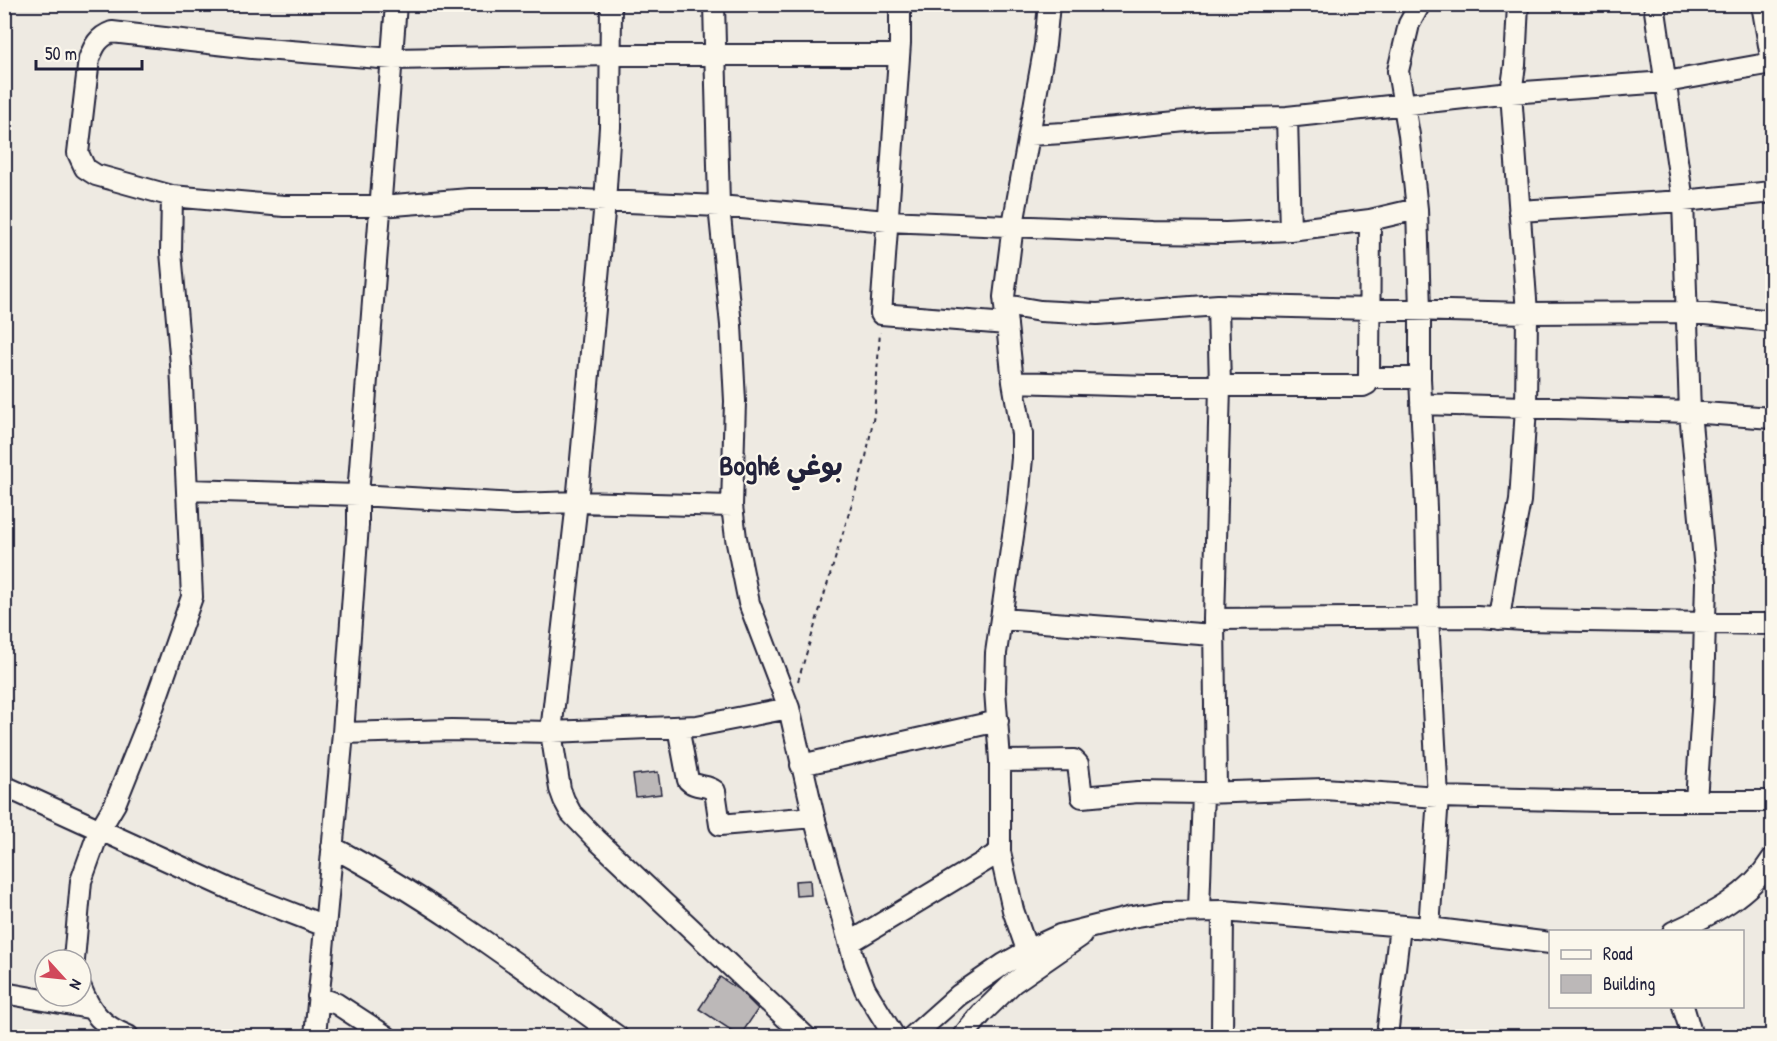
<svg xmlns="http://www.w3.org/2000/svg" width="1777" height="1041" viewBox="0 0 1777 1041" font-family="'Patrick Hand','Playpen Sans Arabic',sans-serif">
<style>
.building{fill:#bcb8b8;stroke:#22223b;stroke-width:1.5}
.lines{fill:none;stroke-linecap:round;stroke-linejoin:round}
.minor-casing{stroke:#22223b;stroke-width:24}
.path{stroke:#22223b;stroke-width:2;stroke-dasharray:4.5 4.5;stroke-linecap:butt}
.minor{stroke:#fbf7ec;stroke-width:20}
.labels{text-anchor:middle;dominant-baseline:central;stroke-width:4.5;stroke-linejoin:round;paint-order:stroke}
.town-label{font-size:28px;font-weight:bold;fill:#22223b;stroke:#fbf7ec}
</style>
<rect width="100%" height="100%" fill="#eeeae2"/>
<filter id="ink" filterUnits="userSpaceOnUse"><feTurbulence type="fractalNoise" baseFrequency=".0167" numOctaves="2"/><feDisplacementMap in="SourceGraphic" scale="12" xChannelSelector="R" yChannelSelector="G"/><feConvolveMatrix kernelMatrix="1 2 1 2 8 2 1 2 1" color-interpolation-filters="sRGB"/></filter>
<g filter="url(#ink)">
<path class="building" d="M658,772L661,794L636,797L633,775Z
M810,880L811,895L796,896L795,881Z
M720,977L739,990L758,1009L740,1036L699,1009Z"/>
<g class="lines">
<defs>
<path id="minor" d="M611,4L610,127L605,202L577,502L551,732L560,789L564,800L571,813L596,839L805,1036
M714,4L719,206L731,325L735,401L732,506L736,538L749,603L789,708L814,817L855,963L865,989L894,1036
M900,4V43L881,314L1007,324
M1420,4L1409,24L1398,71L1409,135L1417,209L1420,310V378L1426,508L1428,618L1438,797L1429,928
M1654,4L1683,201L1690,412L1706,582L1703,695L1696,801
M1762,4L1772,63
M899,55H612L393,59L252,48L112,32C98,37 94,46 89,59L78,153L85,168L96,175L172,196L284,206H381L470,199H560L719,206L887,221L1152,232L1226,233L1290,230L1370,220L1417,209
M1287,117L1290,230
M1029,135L1064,133L1207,119L1287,117L1511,93L1666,82L1772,63
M1519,211L1683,201L1772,192
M1005,305L1040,311L1097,314L1218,305L1527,313L1687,312L1772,321
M1369,378H1420
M1013,382L1149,386H1363L1367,384L1369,378L1370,220
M1421,404L1690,412L1772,418
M188,490L358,495L516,504L577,502L732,506
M1002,619L1213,635
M1214,619L1220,386L1218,305
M1499,619L1506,573L1520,501L1526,408L1527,313L1511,93L1515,65L1518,4
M678,727L688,780C695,788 707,784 715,791L720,825L814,817
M343,733L452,730L551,732L697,726L789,708
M1000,761L1074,760L1078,764L1082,797L1138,792L1203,793L1324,789L1438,797L1604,801H1772
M801,765L998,721
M4,786L232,890L325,926
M1216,792L1214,619L1477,617L1524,620L1772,624
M332,847C433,900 525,970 617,1036
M1199,911L1203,793
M1673,932C1711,915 1750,895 1772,859
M849,943L1000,852
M1027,950L1013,910L1000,852V761L995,690L996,653L1018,501L1022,458V434L1013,382L1004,297L1013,225L1045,45L1049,4
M74,960L81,881L99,831L115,804L148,722L192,597L181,365L171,252L172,196
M81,988C91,1013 103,1026 128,1036
M4,993L89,1008
M318,997L337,1004L386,1036
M1683,1006L1692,1036
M315,1036L343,733L358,525V495L396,4
M913,1036L959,995L1004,964L1036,946L1060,935L1132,917L1162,912L1223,911L1429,928L1550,943
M963,1036L982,1013L1013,983L1081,936
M1222,1036L1223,911
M1387,1036L1400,926"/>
</defs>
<use href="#minor" class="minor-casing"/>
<path class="path" d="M798,681L866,457L874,415L880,332"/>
<use href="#minor" class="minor"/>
</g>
</g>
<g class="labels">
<g class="town-label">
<text x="781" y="465">Boghé بوغي</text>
</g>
</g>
<rect width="1777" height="1041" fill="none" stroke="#fbf7ec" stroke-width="24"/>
<rect x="12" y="12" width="1753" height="1017" fill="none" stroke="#22223b" stroke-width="2" filter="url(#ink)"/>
<rect x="1549" y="930" width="195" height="78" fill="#fbf7ec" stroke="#a4a2a5" stroke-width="1.5"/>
<rect x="1561" y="950" width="30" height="9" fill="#fbf7ec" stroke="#a4a2a5" stroke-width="1.5"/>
<text x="1603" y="960" font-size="18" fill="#22223b">Road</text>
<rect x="1561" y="975" width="30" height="18" fill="#bcb8b8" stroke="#a4a2a5" stroke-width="1.5"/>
<text x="1603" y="990" font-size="18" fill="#22223b">Building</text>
<g transform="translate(63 978) rotate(117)"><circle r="28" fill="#fbf7ec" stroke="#a4a2a5" stroke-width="1.5"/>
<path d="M0-4.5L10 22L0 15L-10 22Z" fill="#d1495b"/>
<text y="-9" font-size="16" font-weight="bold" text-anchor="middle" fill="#22223b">N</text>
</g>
<path d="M36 60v9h106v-9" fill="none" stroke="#22223b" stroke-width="3"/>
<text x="45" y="60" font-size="18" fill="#22223b" stroke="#fbf7ec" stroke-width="4.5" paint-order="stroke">50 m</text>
</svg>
